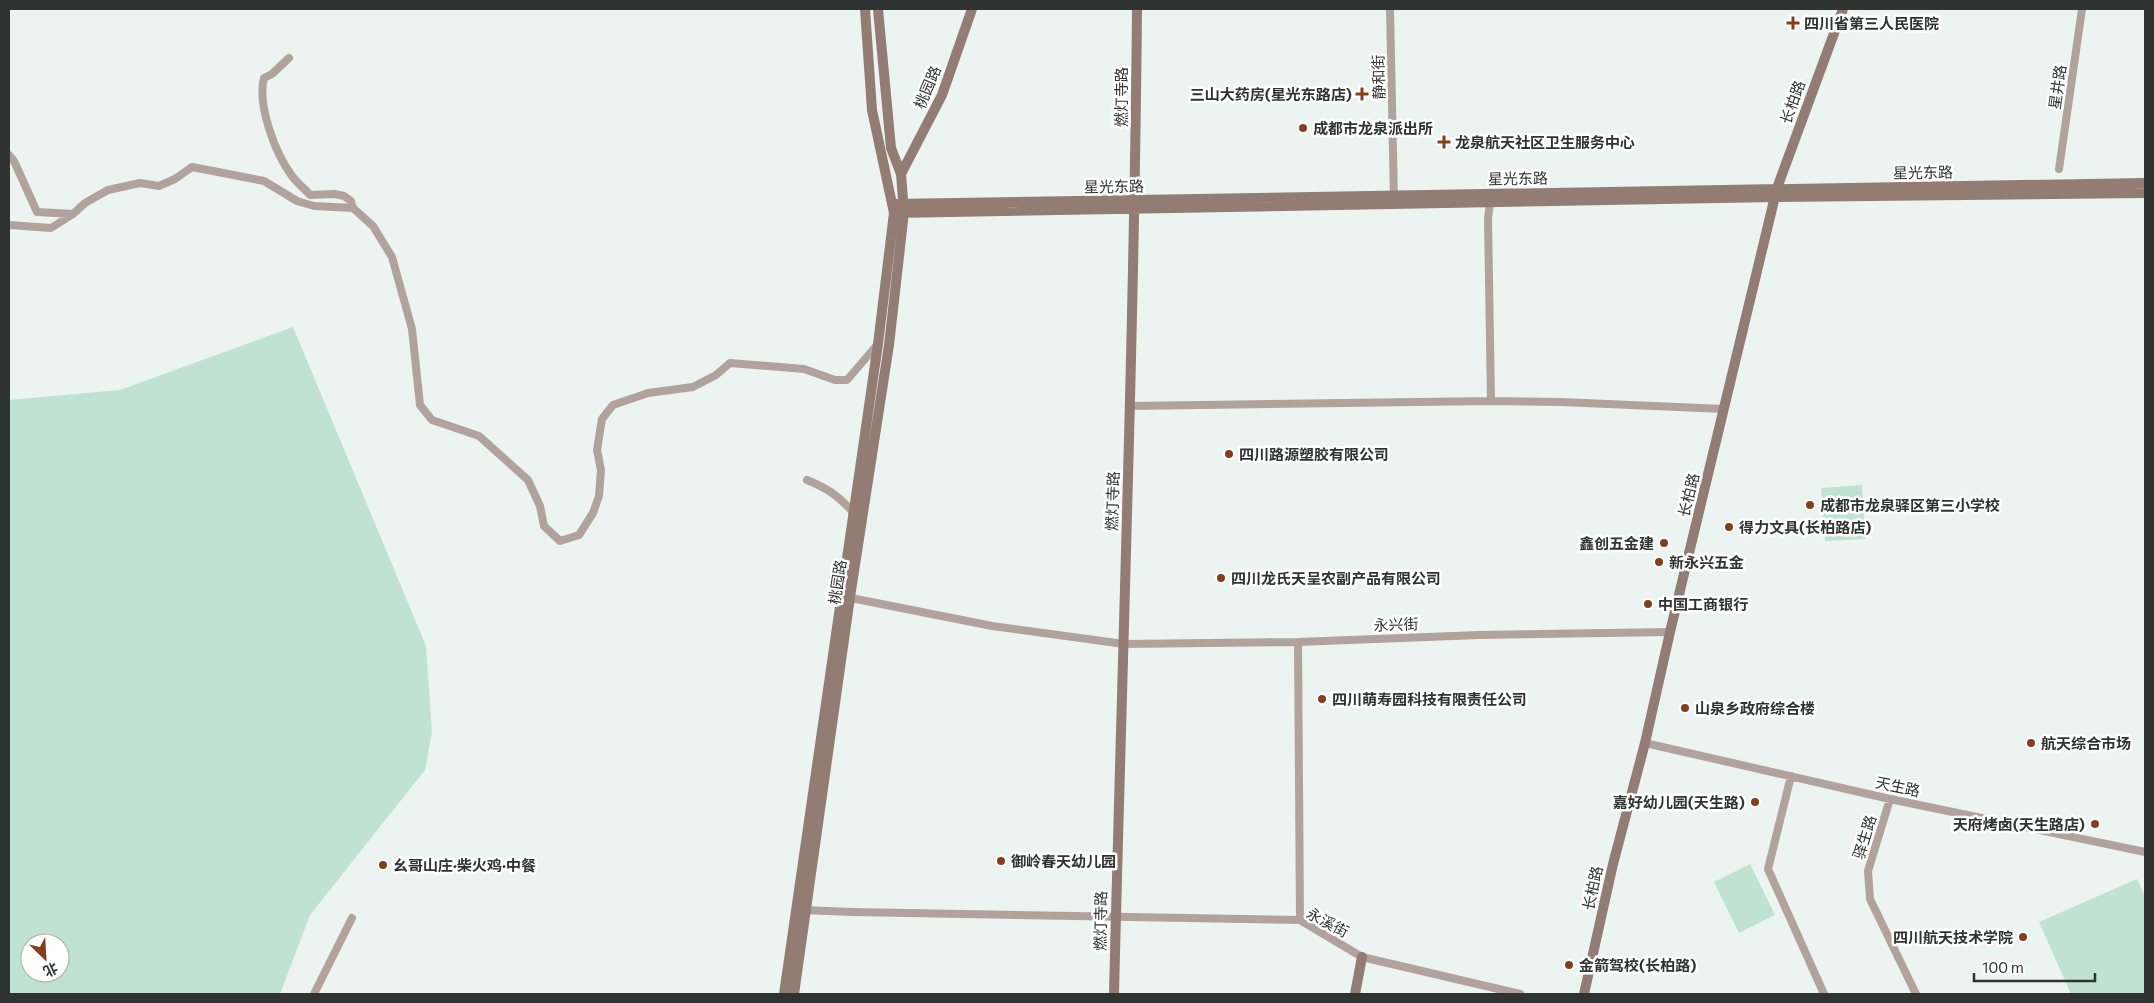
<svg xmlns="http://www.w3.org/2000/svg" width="2154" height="1003" viewBox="0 0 2154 1003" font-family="Commissioner,'Noto Sans SC',sans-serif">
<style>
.green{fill:#bfe2d2;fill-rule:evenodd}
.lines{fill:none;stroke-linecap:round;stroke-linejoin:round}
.street{stroke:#b2a29c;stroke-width:8}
.secondary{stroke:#937c73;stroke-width:10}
.poi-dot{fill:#853e1c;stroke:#fff;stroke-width:2}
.labels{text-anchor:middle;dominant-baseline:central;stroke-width:5;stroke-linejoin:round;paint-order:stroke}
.poi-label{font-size:15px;font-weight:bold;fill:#2f3331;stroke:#fff;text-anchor:start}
.street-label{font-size:15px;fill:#2f3331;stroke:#fff}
</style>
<rect width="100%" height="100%" fill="#ebf4f0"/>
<path class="green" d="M293,327L426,646L432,732L425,770L310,915L280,994H9V400L120,390ZM30,943H60V973H30Z
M1862,485L1865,539L1825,541L1821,488Z
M1750,864L1775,915L1739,933L1714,882Z
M2137,879L2145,896V994H2071L2039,922Z"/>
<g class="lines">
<path class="street" d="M1390,9L1394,199
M289,58L272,74L264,78C257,105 275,153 292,176C297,183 305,189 310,195L335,194L344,196L351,201L353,208L373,226L392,257L412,329L420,405L432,420L479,436L528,480L540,506L544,526L560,541L579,535L593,513L599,496L601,470L597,450L602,419L613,405L648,393L693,387L716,375L730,363L804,369L835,380H847L878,344
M9,155L14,161L37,212L73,214
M2059,169L2082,9
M1490,204L1488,218L1491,401
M9,225L51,228L73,214L85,203L108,190L140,183L159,186L175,179L192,167L264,181L297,201L314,206L353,208
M1130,406L1491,401L1561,402L1724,409
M807,480C829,489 838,496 853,512
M846,597L992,626L1124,644L1298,642L1479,635L1670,632
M1298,642L1300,920
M1645,743L1890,799L2145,852
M1791,776L1768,869L1824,994
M1890,799L1868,871L1870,899L1916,994
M802,910L853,912L1300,920L1362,957L1520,994
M314,994L352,918"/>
<path class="secondary" d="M901,174L942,95L972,9
M892,204L2145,183
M894,213L1775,197L2145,193
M784,994L878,344L894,213L872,110L865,9
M794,994L850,597L889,345L904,212L901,174L891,148L878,9
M1114,994C1122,666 1134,337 1137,9
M1355,994L1362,957
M1584,994L1613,864L1645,743L1670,632L1777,188L1843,9"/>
</g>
<g class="poi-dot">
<path d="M1790.5 15.5h5v5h5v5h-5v5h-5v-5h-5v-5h5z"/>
<path d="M1359.5 86.5h5v5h5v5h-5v5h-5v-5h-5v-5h5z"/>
<circle cx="1303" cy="128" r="5"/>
<path d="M1441.5 134.5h5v5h5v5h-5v5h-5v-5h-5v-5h5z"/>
<circle cx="1229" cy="454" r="5"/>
<circle cx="1810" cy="505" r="5"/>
<circle cx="1729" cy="527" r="5"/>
<circle cx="1664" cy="543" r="5"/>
<circle cx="1659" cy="562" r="5"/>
<circle cx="1221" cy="578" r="5"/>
<circle cx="1648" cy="604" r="5"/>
<circle cx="1322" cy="699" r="5"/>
<circle cx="1685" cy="708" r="5"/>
<circle cx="2031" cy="743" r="5"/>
<circle cx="1755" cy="802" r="5"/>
<circle cx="2095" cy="824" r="5"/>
<circle cx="1001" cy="861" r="5"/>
<circle cx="383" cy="865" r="5"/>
<circle cx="2023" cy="937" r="5"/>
<circle cx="1569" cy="965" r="5"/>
</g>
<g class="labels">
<g class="poi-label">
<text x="1804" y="23">四川省第三人民医院</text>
<text x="1352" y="94" text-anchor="end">三山大药房(星光东路店)</text>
<text x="1313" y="128">成都市龙泉派出所</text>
<text x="1455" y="142">龙泉航天社区卫生服务中心</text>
<text x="1239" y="454">四川路源塑胶有限公司</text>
<text x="1820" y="505">成都市龙泉驿区第三小学校</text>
<text x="1739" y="527">得力文具(长柏路店)</text>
<text x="1654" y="543" text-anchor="end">鑫创五金建</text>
<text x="1669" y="562">新永兴五金</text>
<text x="1231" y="578">四川龙氏天呈农副产品有限公司</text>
<text x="1658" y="604">中国工商银行</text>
<text x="1332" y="699">四川萌寿园科技有限责任公司</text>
<text x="1695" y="708">山泉乡政府综合楼</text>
<text x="2041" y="743">航天综合市场</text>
<text x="1745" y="802" text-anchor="end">嘉好幼儿园(天生路)</text>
<text x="2085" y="824" text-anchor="end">天府烤卤(天生路店)</text>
<text x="1011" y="861">御岭春天幼儿园</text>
<text x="393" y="865">幺哥山庄·柴火鸡·中餐</text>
<text x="2013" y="937" text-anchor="end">四川航天技术学院</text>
<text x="1579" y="965">金箭驾校(长柏路)</text>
</g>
<g class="street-label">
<text transform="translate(1378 77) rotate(-91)">静和街</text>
<text transform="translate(927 87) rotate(-67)">桃园路</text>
<text transform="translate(2057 87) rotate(-82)">星井路</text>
<text transform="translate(1121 97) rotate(-90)">燃灯寺路</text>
<text transform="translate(1792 102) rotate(-70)">长柏路</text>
<text transform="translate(1923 172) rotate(-1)">星光东路</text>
<text transform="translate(1518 178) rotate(-1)">星光东路</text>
<text transform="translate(1114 186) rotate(-1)">星光东路</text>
<text transform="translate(1688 495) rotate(-76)">长柏路</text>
<text transform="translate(1112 501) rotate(-88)">燃灯寺路</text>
<text transform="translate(837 582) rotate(-81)">桃园路</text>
<text transform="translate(1396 624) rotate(-2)">永兴街</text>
<text transform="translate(1898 786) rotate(12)">天生路</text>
<text transform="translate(1864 837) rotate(-73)">驿生路</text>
<text transform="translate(1592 888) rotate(-78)">长柏路</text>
<text transform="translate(1100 921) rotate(-89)">燃灯寺路</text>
<text transform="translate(1328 922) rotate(28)">永溪街</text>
</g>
</g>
<rect width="2154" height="1003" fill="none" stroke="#2f3331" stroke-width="20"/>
<g transform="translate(45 958) rotate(155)"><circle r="24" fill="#ffffff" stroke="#acadad"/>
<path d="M0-4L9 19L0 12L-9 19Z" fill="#853e1c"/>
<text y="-8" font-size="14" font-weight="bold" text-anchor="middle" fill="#2f3331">北</text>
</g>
<path d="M1974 973v8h121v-8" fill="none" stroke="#2f3331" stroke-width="2.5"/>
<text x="1982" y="973" font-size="15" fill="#2f3331" stroke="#ffffff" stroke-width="4" paint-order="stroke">100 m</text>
</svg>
